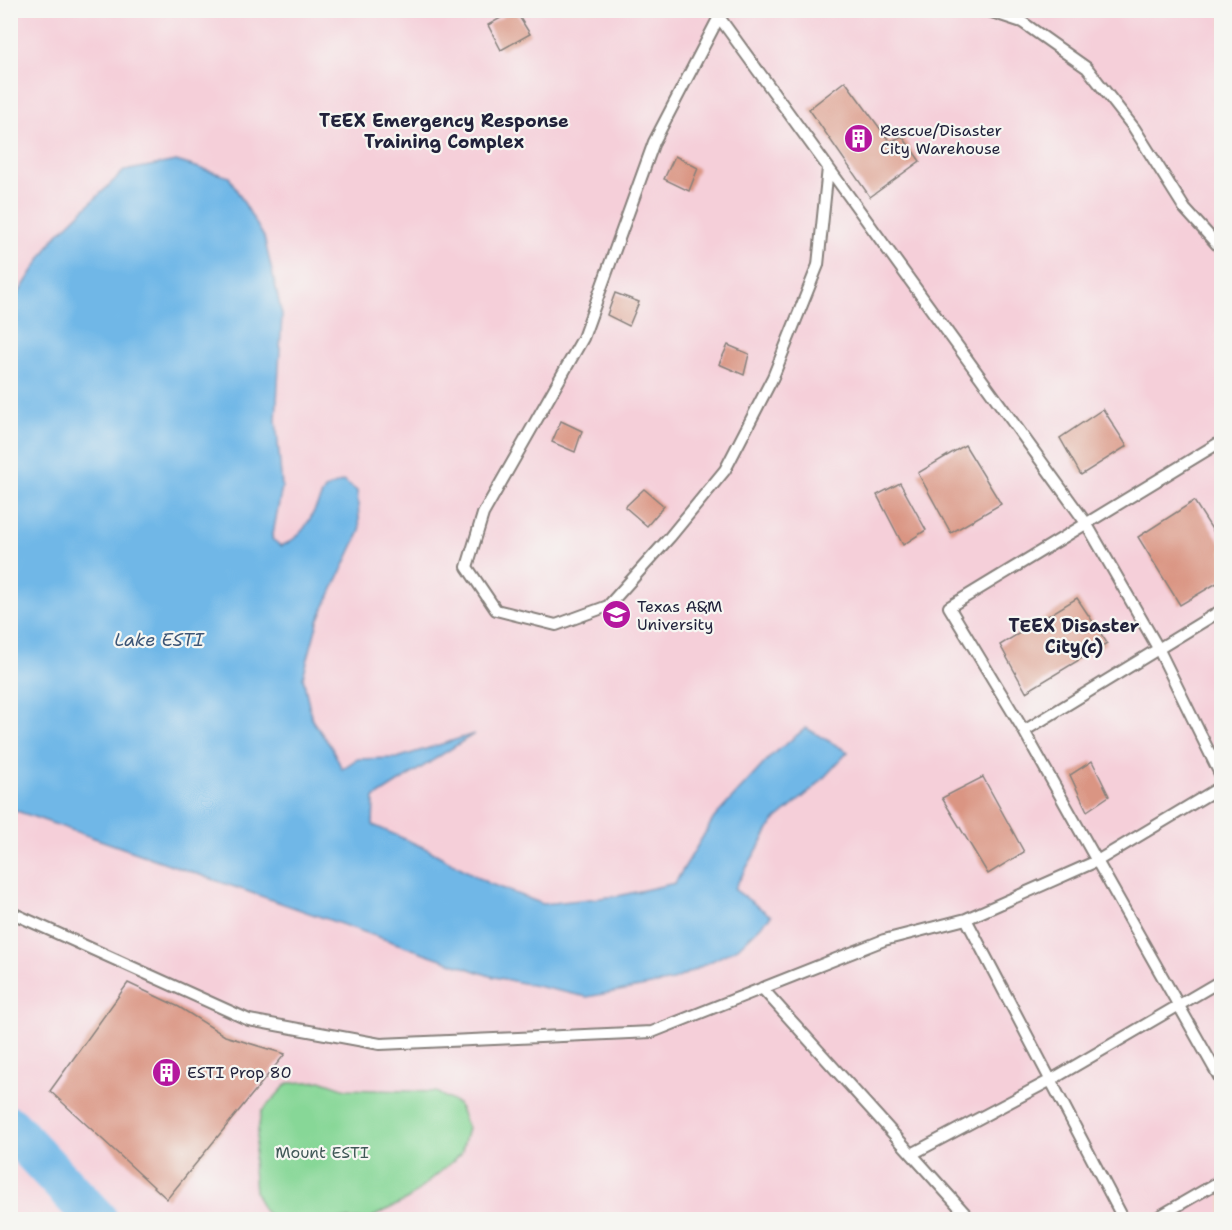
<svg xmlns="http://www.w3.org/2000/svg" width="1232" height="1230" viewBox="0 0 1232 1230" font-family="'Shantell Sans',sans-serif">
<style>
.built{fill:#f5cfd9}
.green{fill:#87d797;stroke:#547c69;stroke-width:1.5}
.water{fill:#70b7e7;stroke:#496c91;stroke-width:1.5}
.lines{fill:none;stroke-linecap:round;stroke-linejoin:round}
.river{stroke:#70b7e7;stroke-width:42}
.building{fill:#da9583}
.lane-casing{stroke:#87807b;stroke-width:14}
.lane{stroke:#fff;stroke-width:10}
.labels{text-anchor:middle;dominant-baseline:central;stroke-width:4.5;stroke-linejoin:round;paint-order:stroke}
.poi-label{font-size:16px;fill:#22223b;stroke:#f6f6f2;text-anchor:start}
.park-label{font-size:16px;fill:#405857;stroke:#f6f6f2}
.neighbourhood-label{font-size:18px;font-weight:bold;fill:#22223b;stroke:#f6f6f2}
.water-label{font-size:18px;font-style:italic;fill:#3d5677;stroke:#f6f6f2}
</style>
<rect width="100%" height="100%" fill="#f6f6f2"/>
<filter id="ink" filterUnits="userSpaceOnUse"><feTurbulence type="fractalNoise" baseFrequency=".0167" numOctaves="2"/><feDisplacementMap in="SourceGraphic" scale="12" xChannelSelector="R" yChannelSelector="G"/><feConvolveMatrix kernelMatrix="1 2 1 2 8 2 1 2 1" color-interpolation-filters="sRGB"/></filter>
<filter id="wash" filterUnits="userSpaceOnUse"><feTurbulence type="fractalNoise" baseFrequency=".008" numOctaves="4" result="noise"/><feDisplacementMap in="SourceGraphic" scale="24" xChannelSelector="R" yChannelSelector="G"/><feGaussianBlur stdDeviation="1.35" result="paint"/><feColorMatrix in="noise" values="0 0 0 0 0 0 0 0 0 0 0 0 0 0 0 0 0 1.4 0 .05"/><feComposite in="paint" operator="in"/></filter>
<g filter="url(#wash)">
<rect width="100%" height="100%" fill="#ecdebb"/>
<path class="built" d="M10,11H1221V1219H11Z"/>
<path class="green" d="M323,1081L346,1089L436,1092L458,1104L468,1128L461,1154L408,1199L369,1219H272L263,1209L255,1192L253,1168L256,1143L261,1112L288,1083Z"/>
<path class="water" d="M176,161L229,177L264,237L282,315L276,420L282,487L272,539L281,546C307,536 313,511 325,489L343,481L357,491L360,531L318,621L303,677L312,720L332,748L342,769L357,759L397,758L474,734L374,798L373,825L427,849L488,883L543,904L618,896L675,883L714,818L771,756L806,728L848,752L814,788L774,821L734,889L771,916L738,948L672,981L587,997L490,976L11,809V305L54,238L124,171Z"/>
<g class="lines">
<path class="river" d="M10,1127L97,1220"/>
</g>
<g id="blocks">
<path class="building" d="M515,10L530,34L501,50L488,25Z
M845,81L890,142L902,136L920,161L870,197L809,109Z
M675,156L698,168L689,191L664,179Z
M615,293L639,302L629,326L607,315Z
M728,345L749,354L744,375L719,364Z
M1103,409L1127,446L1081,475L1060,438Z
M561,421L582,431L575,452L552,442Z
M965,445L1001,504L951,533L918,473Z
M900,483L926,530L903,545L877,495Z
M644,489L664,506L647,526L625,507Z
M1194,501L1222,545V580L1180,605L1138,537Z
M1077,598L1107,643L1026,692L1000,645Z
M1092,761L1109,796L1087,811L1070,775Z
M983,777L1024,852L988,874L942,798Z
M128,983L179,1007L225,1036L285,1054L167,1199L50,1091Z"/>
</g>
</g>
<g filter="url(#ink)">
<use href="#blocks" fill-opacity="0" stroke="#87807b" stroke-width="1.5"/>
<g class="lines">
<defs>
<path id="lane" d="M986,10L1022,22L1087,68L1134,128L1185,209L1222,250
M719,11V17L1086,523L1158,648L1222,778
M719,17L654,142L583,338L483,514L467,567L496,610L556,625L608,606L670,537L725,470L773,377L818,265L828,168
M1222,441L949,607L1024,731L1097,861L1222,786
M1024,731L1222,610
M10,912L249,1020L380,1044L652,1032L884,940L966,919L1097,861L1222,1082
M966,919L1124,1220
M762,988L971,1220
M912,1154L1051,1080L1222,980
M1153,1220L1222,1180"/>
</defs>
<use href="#lane" class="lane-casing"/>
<use href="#lane" class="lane"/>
</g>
</g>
<defs>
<symbol id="building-disc" viewBox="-11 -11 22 22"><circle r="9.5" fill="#b5179e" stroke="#f6f6f2"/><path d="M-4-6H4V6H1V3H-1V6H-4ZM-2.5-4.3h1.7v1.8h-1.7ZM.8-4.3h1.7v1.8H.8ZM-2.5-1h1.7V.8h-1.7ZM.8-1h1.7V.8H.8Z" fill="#fff"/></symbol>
<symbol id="university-disc" viewBox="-11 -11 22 22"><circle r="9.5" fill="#b5179e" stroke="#f6f6f2"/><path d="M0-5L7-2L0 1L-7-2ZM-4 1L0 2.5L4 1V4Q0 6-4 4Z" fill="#fff"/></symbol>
</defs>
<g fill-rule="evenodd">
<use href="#building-disc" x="842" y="122" width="33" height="33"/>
<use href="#university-disc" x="600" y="598" width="33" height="33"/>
<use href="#building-disc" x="150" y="1056" width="33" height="33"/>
</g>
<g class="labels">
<g class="poi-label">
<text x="880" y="130">Rescue/Disaster<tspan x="880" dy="18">City Warehouse</tspan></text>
<text x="637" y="606">Texas A&amp;M<tspan x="637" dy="18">University</tspan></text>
<text x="187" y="1072">ESTI Prop 80</text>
</g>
<g class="park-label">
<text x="322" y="1152">Mount ESTI</text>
</g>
<g class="neighbourhood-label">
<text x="444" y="121">TEEX Emergency Response<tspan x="444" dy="21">Training Complex</tspan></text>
<text x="1074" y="626">TEEX Disaster<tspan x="1074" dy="21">City(c)</tspan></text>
</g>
<g class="water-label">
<text x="159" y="640">Lake ESTI</text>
</g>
</g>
<rect width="1232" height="1230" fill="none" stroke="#f6f6f2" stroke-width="36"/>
</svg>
